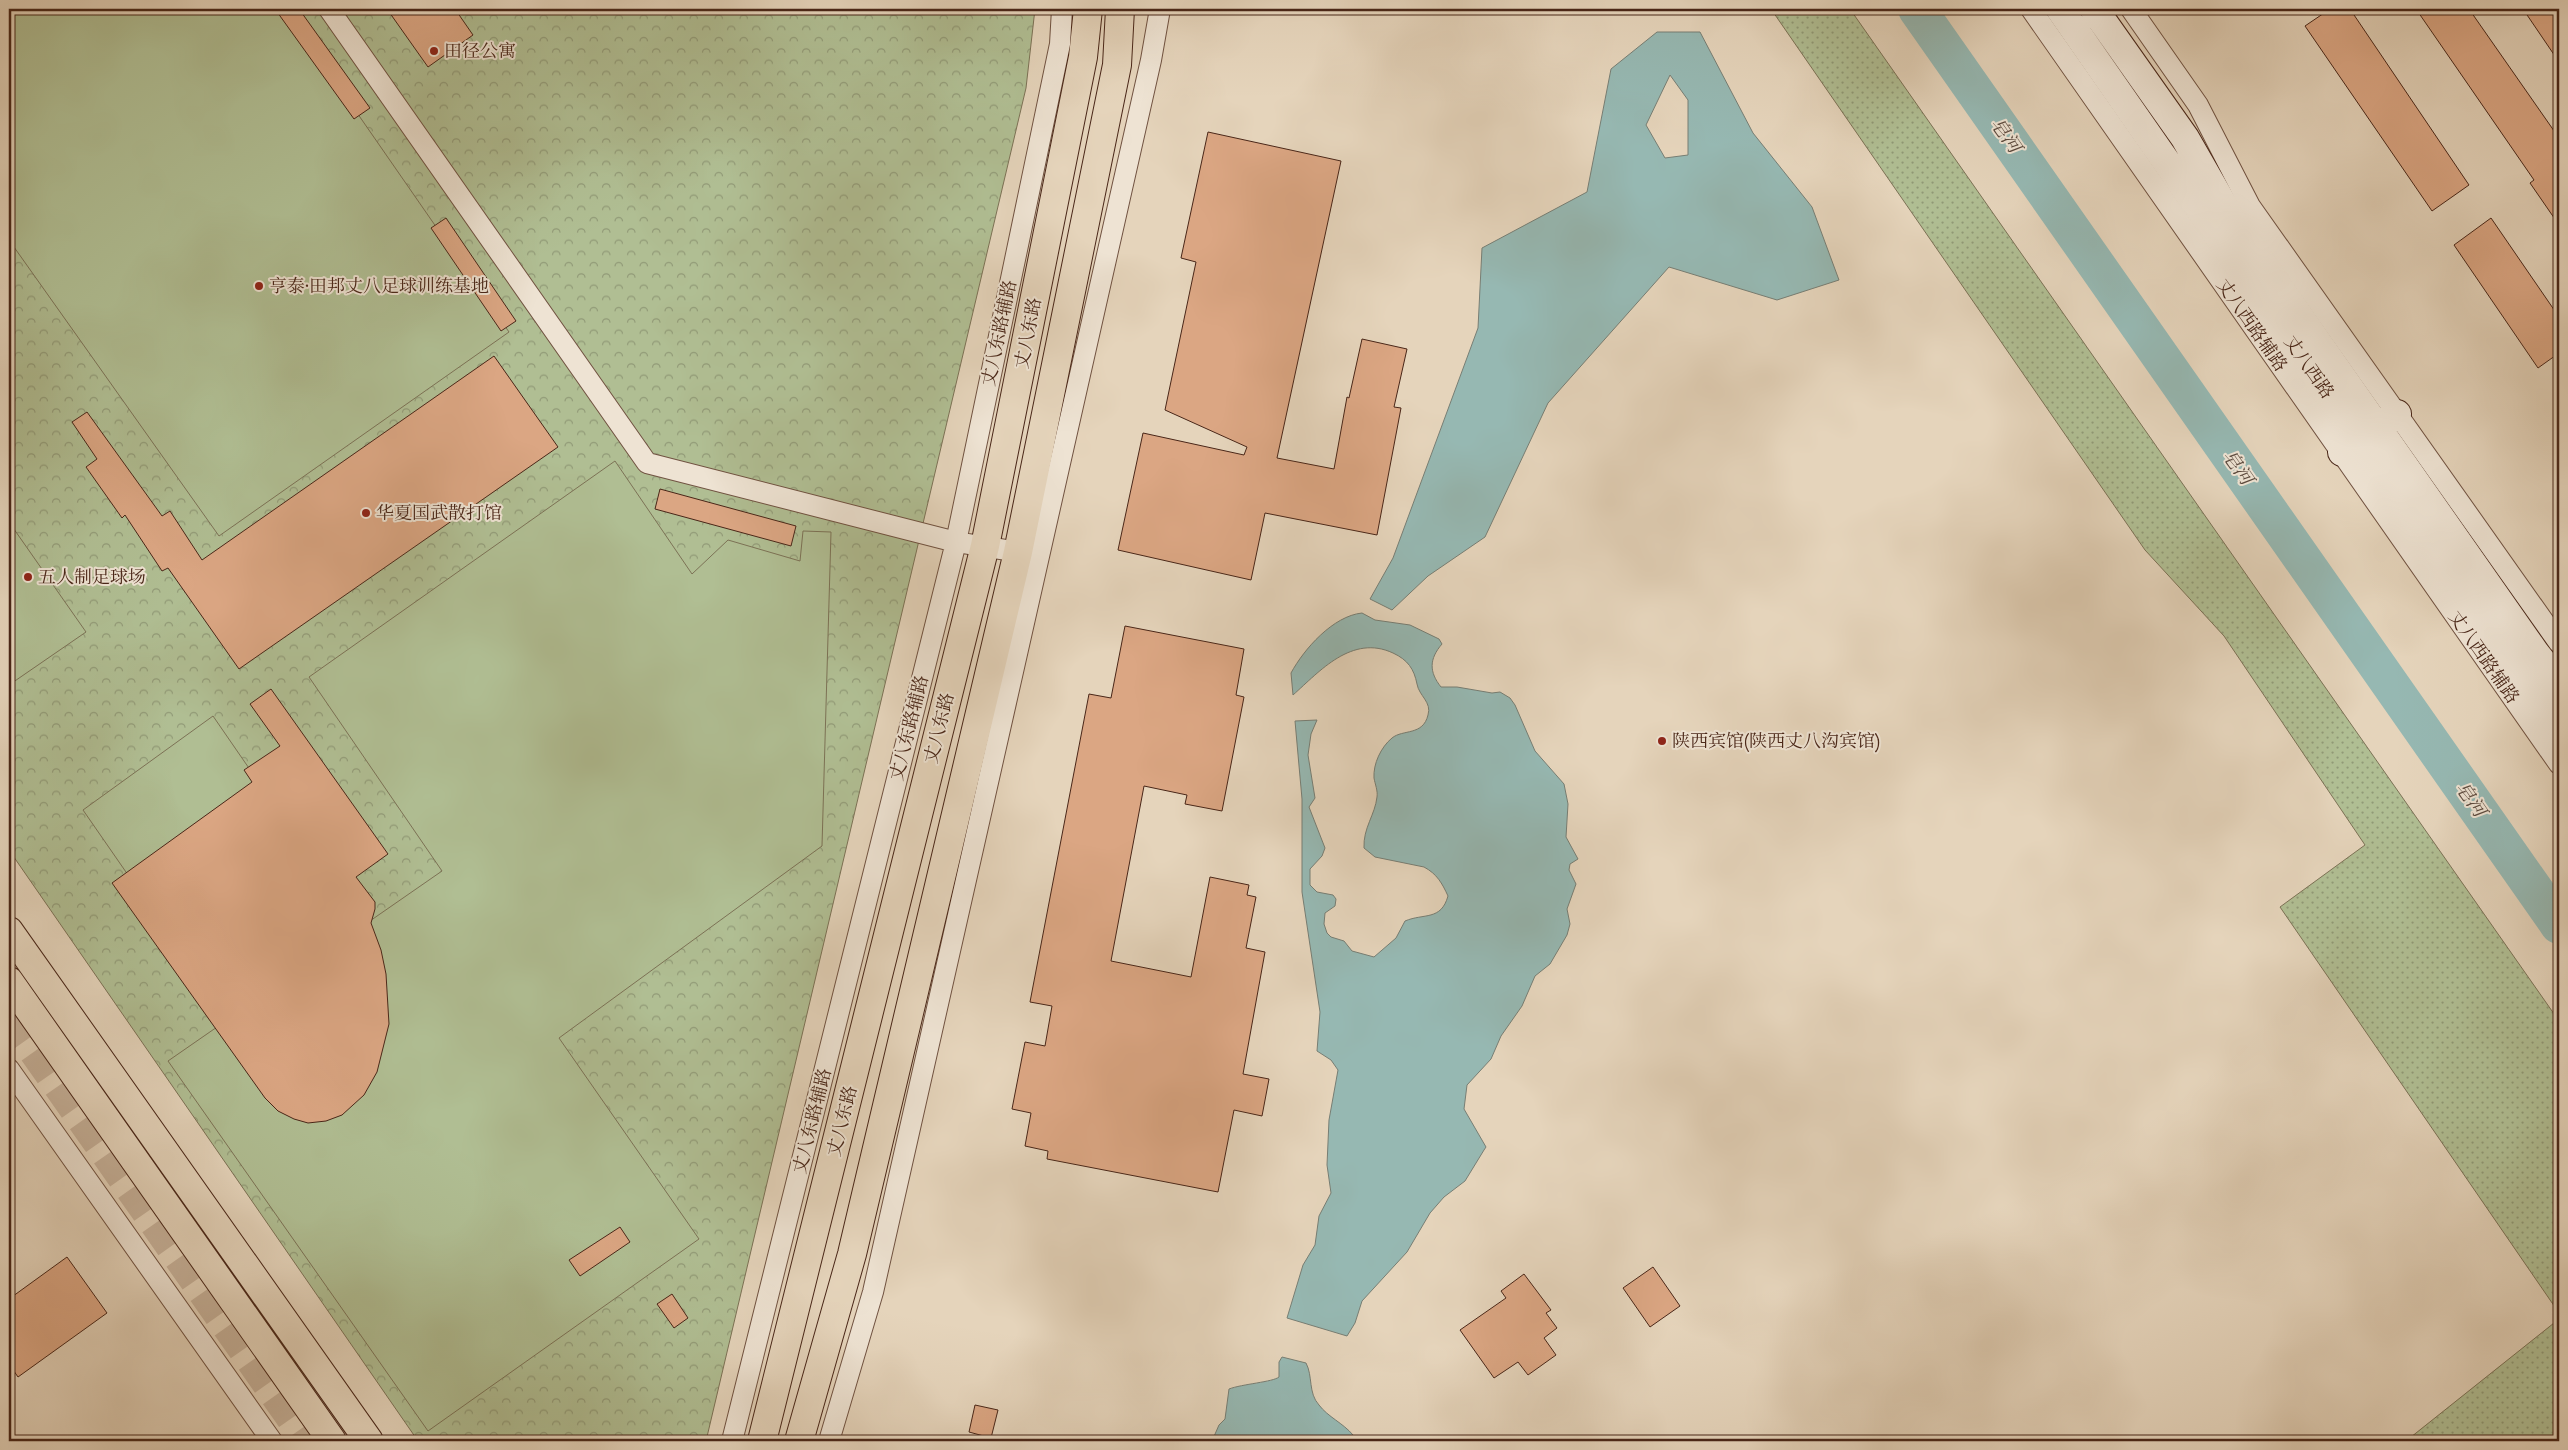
<svg xmlns="http://www.w3.org/2000/svg" width="2568" height="1450" viewBox="0 0 2568 1450" font-family="'IM FELL Great Primer','Noto Serif SC',serif">
<style>
.grass{fill:url(#grass-dots);stroke:#7c7256}
.park{fill:url(#park-crowns);stroke:#7c7256}
.garden{fill:#b0be93;stroke:#7c7256}
.water{fill:#96b8b2;stroke:#777e74;fill-rule:evenodd}
.lines{fill:none;stroke-linecap:round;stroke-linejoin:round}
.river{stroke:#96b8b2;stroke-width:38}
.building{fill:#dba683;stroke:#492618}
.trunk-tunnel{stroke:#c6b19a;stroke-width:28;stroke-dasharray:28 14;stroke-linecap:butt}
.minor-casing{stroke:#705241;stroke-width:22}
.secondary-casing{stroke:#492618;stroke-width:30}
.primary-casing{stroke:#492618;stroke-width:30}
.minor{stroke:#eee3d3;stroke-width:20}
.secondary{stroke:#eee3d3;stroke-width:28}
.primary{stroke:#e5d4bb;stroke-width:28}
.poi-dot{fill:#8f2418;stroke:#eee3d3;stroke-width:2}
.labels{text-anchor:middle;dominant-baseline:central;stroke-width:4;stroke-linejoin:round;paint-order:stroke}
.poi-label{font-size:18px;fill:#492618;stroke:#eee3d3;text-anchor:start}
.street-label{font-size:18px;fill:#492618;stroke:#eee3d3}
.water-label{font-size:19px;font-style:italic;fill:#5c4a3e;stroke:#eee3d3}
</style>
<defs>
<pattern id="grass-dots" width="8" height="8" patternUnits="userSpaceOnUse" patternTransform="scale(1.25)"><rect width="8" height="8" fill="#b0be93"/><path d="M2 2h.1M6 6h.1" fill="none" stroke="#919a77" stroke-width="1.8" stroke-linecap="round"/></pattern>
<pattern id="park-crowns" width="20" height="18" patternUnits="userSpaceOnUse" patternTransform="scale(1.25)"><rect width="20" height="18" fill="#b0be93"/><path d="M2 6a3 3 0 1 1 6 0M12 15a3 3 0 1 1 6 0" fill="none" stroke="#919a77"/></pattern>
</defs>
<rect width="100%" height="100%" fill="#e5d4bb"/>
<filter id="stains"><feTurbulence type="fractalNoise" baseFrequency=".004" numOctaves="4"/><feColorMatrix values="0 0 0 0 .2 0 0 0 0 .09 0 0 0 0 .02 0 0 0 .5 -.17"/></filter>
<radialGradient id="worn" r=".72"><stop offset=".6" stop-color="#630" stop-opacity="0"/><stop offset="1" stop-color="#630" stop-opacity=".3"/></radialGradient>
<path class="grass" d="M1771,9H1850L2559,1021V1313L2280,907L2365,845L2224,636L2145,550Z
M2559,1319V1441H2406Z"/>
<path class="park" d="M9,9H1035L1026,88L706,1441H418L9,850Z"/>
<path class="garden" d="M9,9H285L509,332L219,536L9,240Z
M615,461L692,574L728,540L800,561L803,531L831,532L822,846L559,1038L699,1239L428,1431L168,1061L442,871L309,677Z
M9,522L86,632L9,685Z
M213,716L353,919L223,1012L83,810Z"/>
<path class="water" d="M1657,32H1700L1753,133L1812,207L1839,280L1777,300L1669,267L1548,403L1485,537L1428,576L1392,610L1370,599L1393,558L1478,328L1482,248L1587,192L1611,69ZM1670,75L1688,100V155L1665,158L1646,125Z
M1362,613L1375,620L1410,625L1439,639L1442,644C1429,659 1429,672 1441,687H1457L1492,693L1500,692L1510,698L1515,705L1535,751L1564,784L1568,804L1566,837L1578,859L1570,864L1569,870L1576,884L1567,909L1570,924L1567,935L1550,964L1535,976L1522,1006L1501,1036L1491,1059L1467,1085L1464,1109L1486,1147L1484,1150L1465,1181L1444,1197L1430,1213L1407,1252L1362,1301L1355,1323L1347,1336L1287,1318L1303,1265L1315,1245L1319,1216L1331,1193L1327,1165L1329,1120L1338,1070L1331,1060L1317,1051L1320,1012L1302,892V799L1295,721L1317,720L1311,734L1308,755L1315,798L1309,807L1325,848L1322,856L1310,869V885L1317,892L1333,895L1336,899L1335,906L1325,913L1324,924L1327,933L1331,937L1344,941L1352,951L1374,957L1396,938L1405,921C1424,913 1441,921 1448,896C1442,883 1437,874 1424,867L1375,857L1364,848C1363,828 1375,815 1377,797C1378,791 1375,784 1374,778C1373,764 1381,747 1392,738C1403,729 1423,736 1428,715C1432,702 1419,696 1417,684C1414,669 1408,660 1393,653C1352,634 1320,671 1293,695L1291,673C1304,649 1333,616 1362,613Z
M1282,1357L1306,1363C1313,1376 1308,1393 1319,1405C1328,1417 1343,1423 1353,1435V1441H1212L1219,1425L1225,1419L1229,1389C1242,1384 1273,1382 1279,1377V1362Z"/>
<g class="lines">
<path class="river" d="M1917,9L2559,925"/>
</g>
<path class="building" d="M275,9H299L370,108L354,119Z
M387,9H455L473,35L428,67Z
M2330,9H2350L2469,185L2432,211L2305,26Z
M2416,9H2469L2559,138V225L2530,183L2534,180Z
M2523,9H2559V62Z
M1208,132L1341,161L1277,458L1334,469L1347,397L1349,398L1362,339L1407,349L1394,407L1401,408L1377,535L1265,513L1251,580L1118,550L1143,433L1244,455L1247,447L1165,410L1196,262L1181,258Z
M446,218L516,321L501,331L431,228Z
M2491,218L2559,317V353L2538,368L2454,245Z
M494,356L558,447L239,669L168,568L162,571L125,515L122,518L86,467L97,459L72,422L87,412L162,516L170,511L202,560Z
M660,489L796,526L791,546L655,509Z
M1125,626L1244,649L1236,695L1244,697L1222,811L1185,804L1187,795L1144,786L1111,961L1191,977L1210,877L1249,885L1247,895L1256,897L1246,948L1265,952L1243,1074L1269,1079L1262,1116L1234,1110L1218,1192L1047,1159L1048,1151L1025,1146L1031,1113L1012,1109L1025,1042L1045,1046L1052,1006L1030,1002L1089,694L1111,698Z
M271,689L388,854L356,877L375,902V909L371,923L381,950L386,974L389,1024L377,1072L364,1095L342,1115L326,1121L308,1123L294,1119L278,1111L265,1098L112,883L252,782L244,770L280,746L250,704Z
M620,1227L630,1242L580,1276L569,1260Z
M67,1257L107,1313L18,1377L9,1364V1299Z
M1653,1267L1680,1306L1650,1327L1623,1288Z
M1524,1274L1551,1310L1546,1313L1557,1328L1544,1338L1556,1355L1528,1375L1518,1362L1494,1378L1460,1330L1506,1298L1501,1291Z
M672,1294L688,1318L674,1328L657,1304Z
M975,1405L998,1410L991,1438L969,1432Z"/>
<g class="lines">
<path class="trunk-tunnel" d="M9,1018L306,1441"/>
<defs>
<path id="minor" d="M329,9L647,463L956,542L1018,552
M2031,9L2559,764
M2131,9L2198,105L2250,206L2559,643
M9,1069L272,1441
M732,1441L956,542L1060,44L1062,9
M829,1441L873,1292L1151,60L1160,9"/>
<path id="secondary" d="M2060,9L2559,726
M2094,9L2185,138L2232,220L2536,654L2559,683
M2342,452L2397,414"/>
<path id="primary" d="M9,931L369,1441
M9,981L332,1441
M762,1441L985,546L1083,57L1088,9
M799,1441L852,1254L1018,552L1117,65L1120,9"/>
</defs>
<use href="#minor" class="minor-casing"/>
<use href="#secondary" class="secondary-casing"/>
<use href="#primary" class="primary-casing"/>
<use href="#minor" class="minor"/>
<use href="#secondary" class="secondary"/>
<use href="#primary" class="primary"/>
</g>
<g class="poi-dot">
<circle cx="434" cy="51" r="5"/>
<circle cx="259" cy="286" r="5"/>
<circle cx="366" cy="513" r="5"/>
<circle cx="28" cy="577" r="5"/>
<circle cx="1662" cy="741" r="5"/>
</g>
<g class="labels">
<g class="poi-label">
<text x="444" y="51">田径公寓</text>
<text x="269" y="286">亨泰·田邦丈八足球训练基地</text>
<text x="376" y="513">华夏国武散打馆</text>
<text x="38" y="577">五人制足球场</text>
<text x="1672" y="741">陕西宾馆(陕西丈八沟宾馆)</text>
</g>
<g class="street-label">
<text transform="translate(2252 325) rotate(55)">丈八西路辅路</text>
<text transform="translate(999 333) rotate(-78)">丈八东路辅路</text>
<text transform="translate(1028 333) rotate(-79)">丈八东路</text>
<text transform="translate(2309 367) rotate(55)">丈八西路</text>
<text transform="translate(2484 657) rotate(55)">丈八西路辅路</text>
<text transform="translate(909 728) rotate(-76)">丈八东路辅路</text>
<text transform="translate(939 728) rotate(-76)">丈八东路</text>
<text transform="translate(812 1121) rotate(-76)">丈八东路辅路</text>
<text transform="translate(842 1121) rotate(-76)">丈八东路</text>
</g>
<g class="water-label">
<text transform="translate(2006 135) rotate(55)">皂河</text>
<text transform="translate(2238 467) rotate(55)">皂河</text>
<text transform="translate(2471 799) rotate(55)">皂河</text>
</g>
</g>
<rect width="2568" height="1450" fill="none" stroke="#e5d4bb" stroke-width="30"/>
<rect x="10" y="10" width="2548" height="1430" fill="none" stroke="#492618" stroke-width="2.5"/>
<rect x="15" y="15" width="2538" height="1420" fill="none" stroke="#492618"/>
<rect width="100%" height="100%" filter="url(#stains)"/>
<rect width="100%" height="100%" fill="url(#worn)"/>
</svg>
